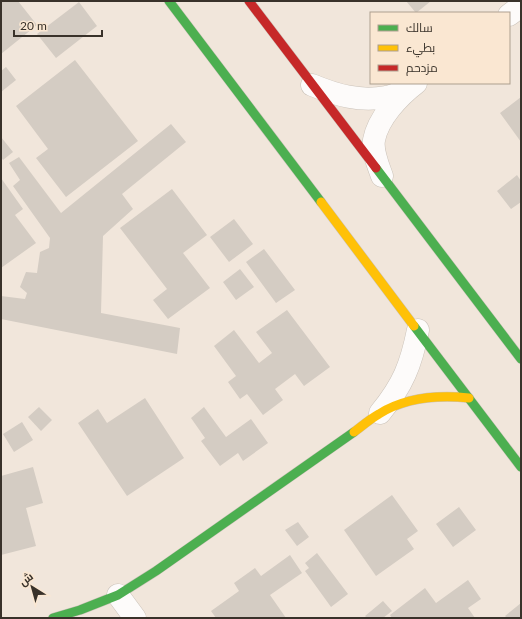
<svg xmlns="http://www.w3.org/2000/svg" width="522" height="619" viewBox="0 0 522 619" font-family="Lato,Cairo,sans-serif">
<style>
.building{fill:#d4ccc3}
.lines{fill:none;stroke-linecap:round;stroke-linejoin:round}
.street-casing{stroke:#cac2b9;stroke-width:23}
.fast-casing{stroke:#cac2b9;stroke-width:10}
.slow-casing{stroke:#cac2b9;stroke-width:10}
.jam-casing{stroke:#cac2b9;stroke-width:10}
.street{stroke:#fdfbfa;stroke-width:22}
.fast{stroke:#4caf50;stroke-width:9}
.slow{stroke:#ffc107;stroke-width:9}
.jam{stroke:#c62828;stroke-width:9}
</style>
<rect width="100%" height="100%" fill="#f1e6db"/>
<path class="building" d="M1,1H18L37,25L1,54Z
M406,1H431L416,13Z
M79,2L97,26L56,58L37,34Z
M75,60L138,141L66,197L36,158L48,149L16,106Z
M6,67L16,80L1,92V71Z
M521,97V142L500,113Z
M171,124L186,142L122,194L133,209L103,236L101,313L180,328L177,354L1,319V296L25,299L27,293L20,287L26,272L37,273L40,252L49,248L50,238L13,186L20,180L9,163L19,157L61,213Z
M1,137L13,152L3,160L1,157Z
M517,175L521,181V202L511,209L497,191Z
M1,178L23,209L15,215L36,243L1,268Z
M172,189L207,235L183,253L210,288L168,319L153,300L167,289L120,228Z
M234,219L253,244L229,262L210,237Z
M264,249L295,290L276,303L246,262Z
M240,269L254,287L236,300L223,282Z
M287,310L330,367L304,386L295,374L275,389L283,400L263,415L247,394L240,399L228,382L236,376L214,346L234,330L259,363L272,353L256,332Z
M145,398L184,458L127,496L78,423L98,409L107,423Z
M39,407L52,420L41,431L28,417Z
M204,407L226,437L251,419L268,443L243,461L238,453L220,466L201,441L205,438L191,418Z
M22,422L33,440L14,452L3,434Z
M33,467L43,503L26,508L36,546L1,555V476Z
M392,495L418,531L407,539L414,549L376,576L344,530Z
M459,507L476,530L453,547L436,524Z
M298,522L309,537L297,546L285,530Z
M317,553L348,594L331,607L305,571L309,568L305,563Z
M290,555L302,573L270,595L286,618H216L211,611L239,591L234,583L255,568L261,576Z
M468,580L481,599L468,608L475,618H392L390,615L425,588L436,603Z
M383,601L392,611L383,618H367L365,616Z
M521,603V618H507L505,616Z"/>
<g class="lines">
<defs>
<path id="street" d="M509,15L521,6
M312,85C336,95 360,102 386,97C393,96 400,92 407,89
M382,176C378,165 372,151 374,140C378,118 399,96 416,83
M380,413C403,385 411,365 418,330
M118,595L135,618"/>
<path id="fast" d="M169,1L321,202
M376,168L521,359
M414,326L521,467
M53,618L80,610L118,595L156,571L354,432"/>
<path id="slow" d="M321,202L414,326
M354,432C362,426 370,419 379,414C406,397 439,395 469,398"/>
<path id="jam" d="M249,1L376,168"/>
</defs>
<use href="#street" class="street-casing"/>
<use href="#fast" class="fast-casing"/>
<use href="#slow" class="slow-casing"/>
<use href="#jam" class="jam-casing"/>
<use href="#street" class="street"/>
<use href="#fast" class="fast"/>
<use href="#slow" class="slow"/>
<use href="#jam" class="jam"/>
</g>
<rect width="522" height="619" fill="none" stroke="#39322a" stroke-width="4"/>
<rect x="370" y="12" width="140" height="72" fill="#fae7d2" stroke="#ad9f8f"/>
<rect x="378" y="25" width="20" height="6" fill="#4caf50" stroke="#ad9f8f"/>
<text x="406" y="32" font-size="12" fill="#39322a">سالك</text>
<rect x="378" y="45" width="20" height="6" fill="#ffc107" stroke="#ad9f8f"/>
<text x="406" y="52" font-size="12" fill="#39322a">بطيء</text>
<rect x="378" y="65" width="20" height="6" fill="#c62828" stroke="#ad9f8f"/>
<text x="406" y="72" font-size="12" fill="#39322a">مزدحم</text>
<g transform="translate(32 587) rotate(323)" stroke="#fae7d2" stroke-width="3" paint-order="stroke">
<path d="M0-3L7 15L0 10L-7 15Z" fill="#39322a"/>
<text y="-6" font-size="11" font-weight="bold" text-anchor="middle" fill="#39322a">ش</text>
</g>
<path d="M14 30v6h88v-6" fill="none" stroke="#39322a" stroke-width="2"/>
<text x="20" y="30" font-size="12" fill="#39322a" stroke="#fae7d2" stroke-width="3" paint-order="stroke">20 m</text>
</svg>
